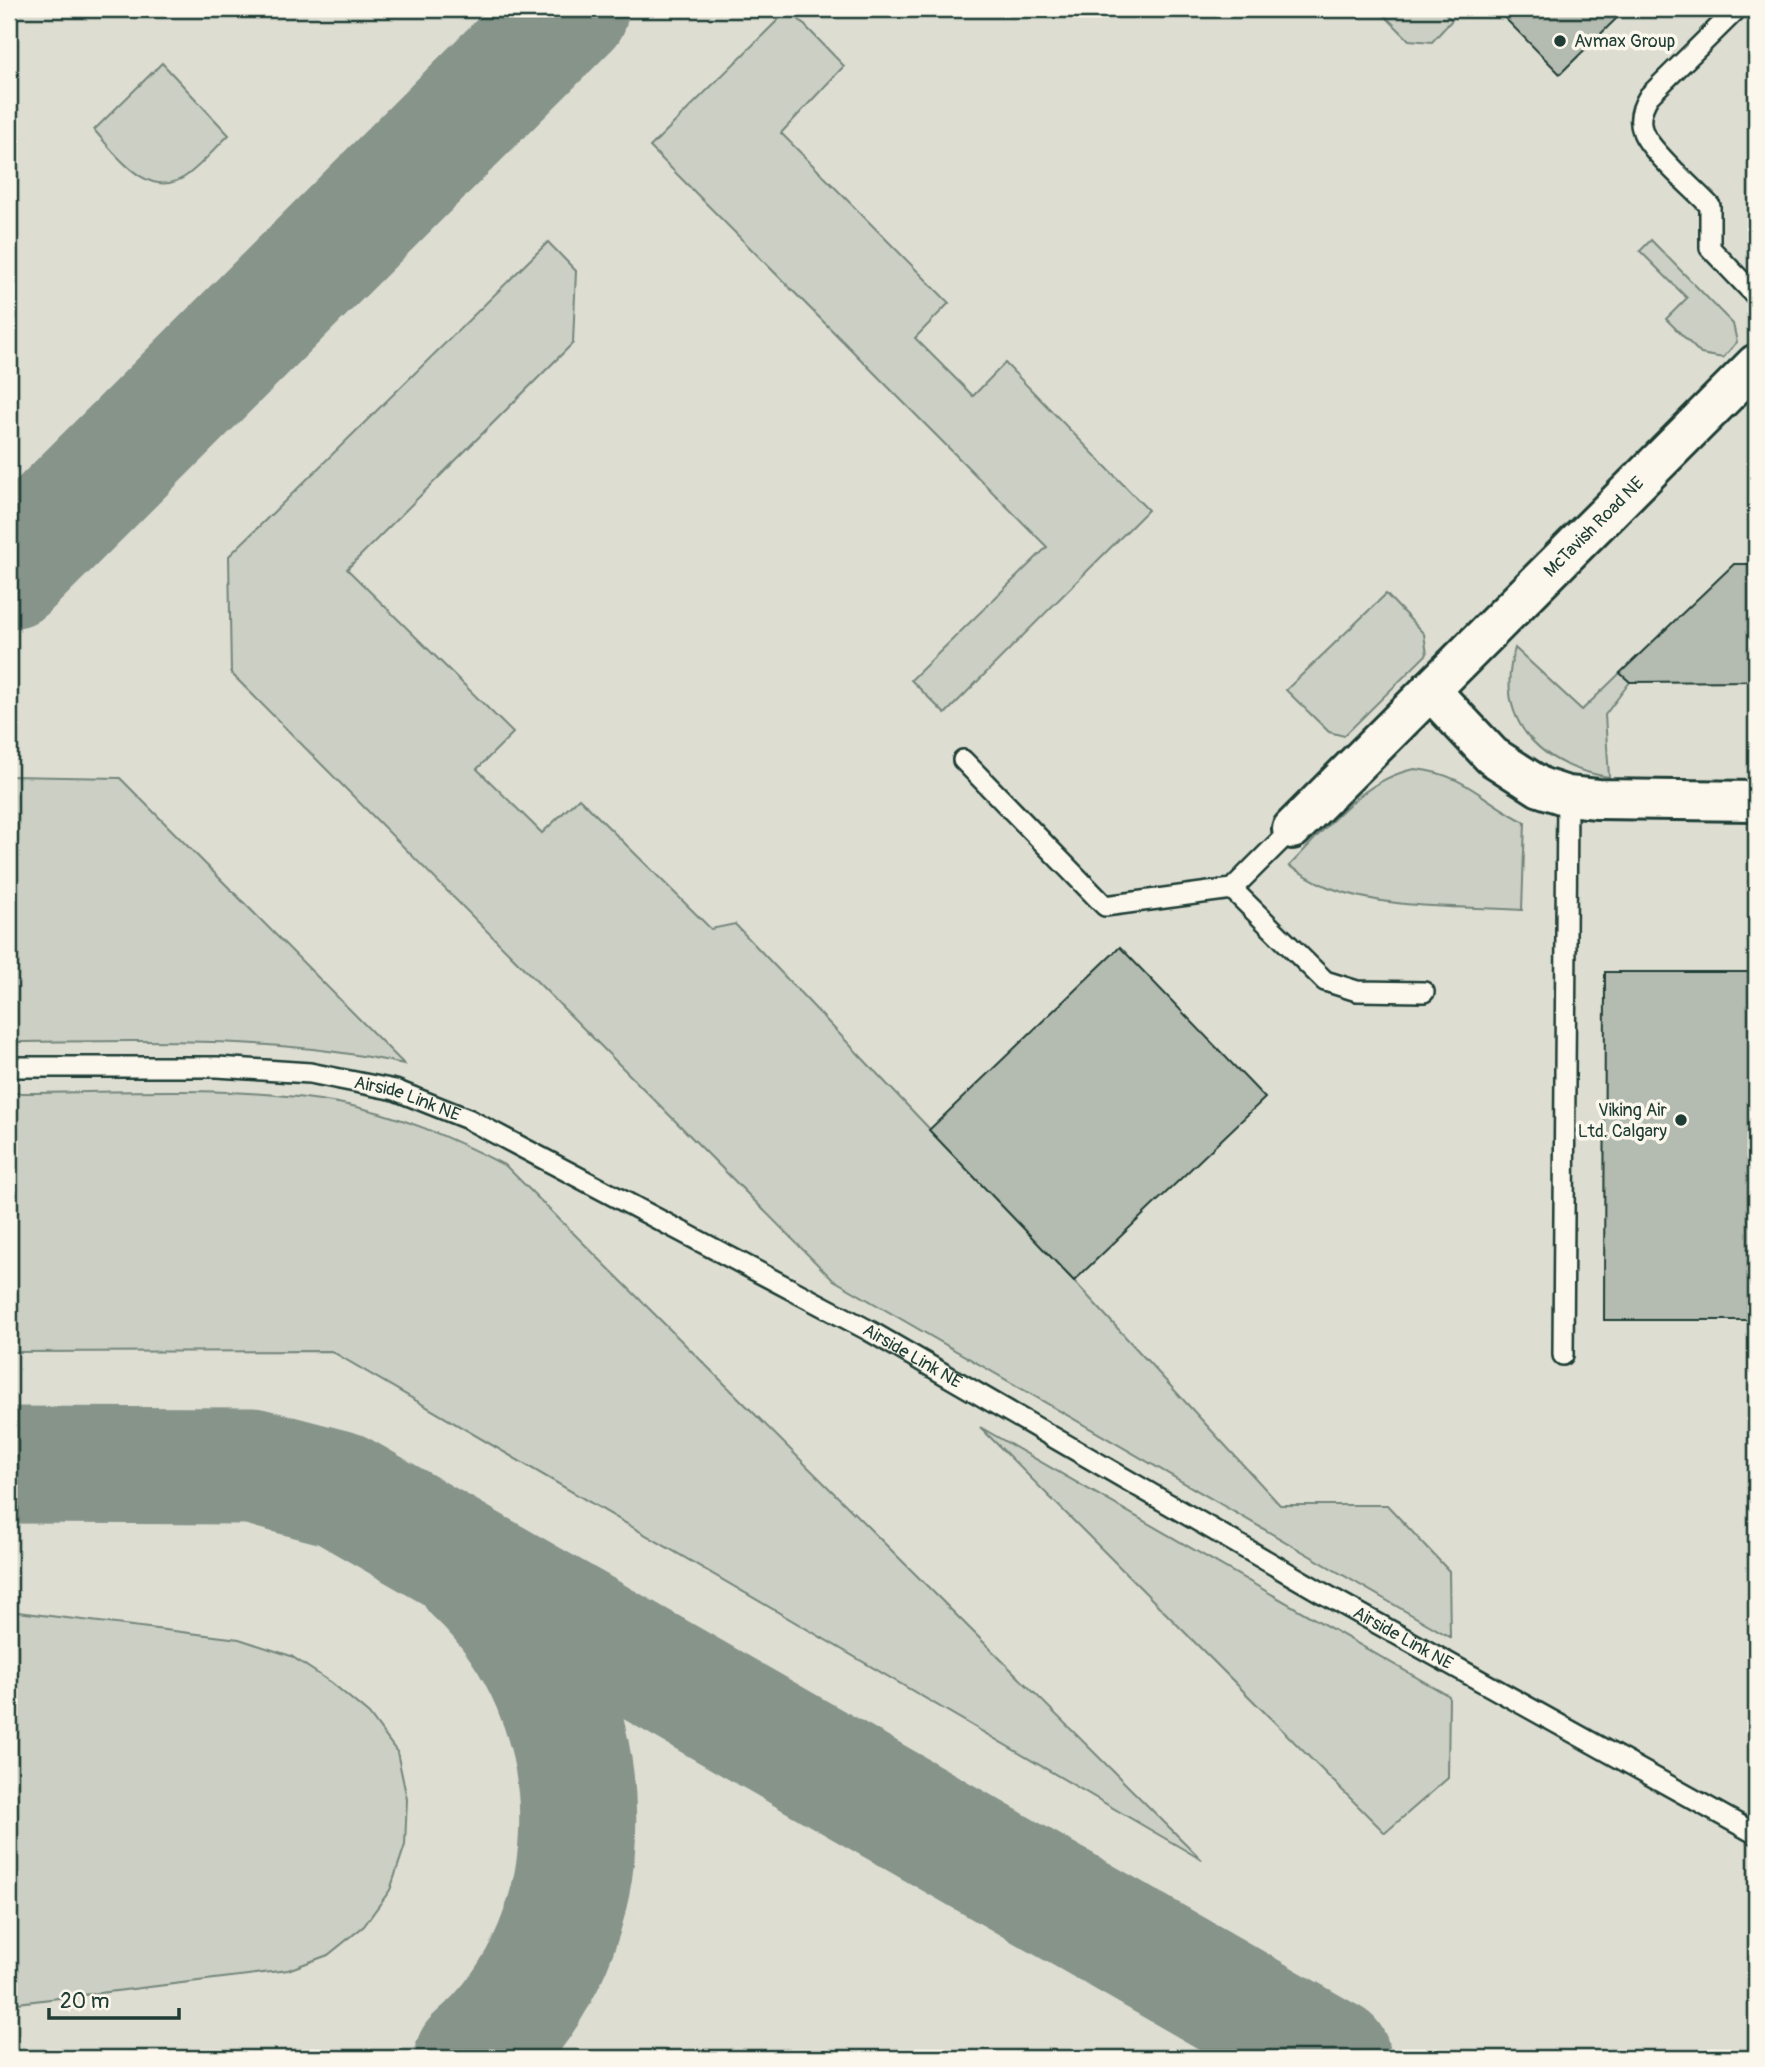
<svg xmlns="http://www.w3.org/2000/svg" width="1765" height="2067" viewBox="0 0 1765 2067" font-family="Pangolin,sans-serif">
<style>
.built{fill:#ddddd2}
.green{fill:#cbcfc4;stroke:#75867c;stroke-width:2}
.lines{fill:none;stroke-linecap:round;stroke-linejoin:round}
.taxiway{stroke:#86948a;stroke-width:117}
.building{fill:#b4bbb0;stroke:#1f3d34;stroke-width:2}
.lane-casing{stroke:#1f3d34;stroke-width:24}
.street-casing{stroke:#1f3d34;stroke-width:44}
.lane{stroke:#fbf7ec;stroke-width:19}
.street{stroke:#fbf7ec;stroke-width:38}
.poi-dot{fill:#1f3d34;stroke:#fbf7ec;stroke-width:2.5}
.labels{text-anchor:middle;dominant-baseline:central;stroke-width:7;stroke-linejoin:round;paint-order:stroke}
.poi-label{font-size:18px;fill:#1f3d34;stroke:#fbf7ec;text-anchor:start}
.street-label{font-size:18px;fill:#1f3d34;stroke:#fbf7ec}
</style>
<rect width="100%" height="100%" fill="#eeece1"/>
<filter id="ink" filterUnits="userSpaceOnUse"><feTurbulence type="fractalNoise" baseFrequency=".0143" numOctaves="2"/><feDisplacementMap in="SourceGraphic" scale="14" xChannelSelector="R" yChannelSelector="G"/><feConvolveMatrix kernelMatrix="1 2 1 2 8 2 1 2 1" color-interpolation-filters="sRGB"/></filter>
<g filter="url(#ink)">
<path class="built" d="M9,9H1496L1560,73L1626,9H1756V2058H9Z"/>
<path class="green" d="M789,9L844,66L781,133L949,303L915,338L973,396L1005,363L1148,510L945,714L911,680L1047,547L650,147Z
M1378,9H1440L1452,20L1432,42L1409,40Z
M162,63L229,135C215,148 202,165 186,176C148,202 116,154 94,130Z
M1651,240L1733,324L1737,342L1723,358L1701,354L1666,319L1687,298L1640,251Z
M548,242L576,271L573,343L347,569L513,733L477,769L542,833L579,798L711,929L735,924L1074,1281L1280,1505H1387L1449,1571L1450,1637L832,1279L231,673L229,556Z
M1386,594L1424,634L1427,654L1344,736L1329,732L1286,690Z
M1515,648L1582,710L1620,673L1630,682L1605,715L1609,777C1540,766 1493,721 1515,648Z
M1415,769C1466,774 1482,801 1525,822L1522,910C1459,906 1387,910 1328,887C1315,882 1302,873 1289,866C1326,829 1362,779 1415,769Z
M9,776L120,778L404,1064C274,1035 141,1041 9,1042Z
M9,1093C117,1093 231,1084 338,1103C398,1114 452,1138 506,1166L1202,1860L331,1351L9,1352Z
M980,1427L1449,1696L1448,1778L1385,1833Z
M9,1611L239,1639L291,1656L332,1683L369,1714L397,1752L407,1799L405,1845L390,1890L364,1926L328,1955L288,1970L9,2004Z"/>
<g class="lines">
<path class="taxiway" d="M9,570L570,9
M9,1465L252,1466L340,1489L1332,2058
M473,2058C616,1934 609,1701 474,1575"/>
</g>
<path class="building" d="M1496,9H1626L1560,74Z
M1734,564H1756L1754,681L1630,682L1620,673Z
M1120,947L1265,1098L1074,1281L929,1130Z
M1605,972H1756V1320H1604Z"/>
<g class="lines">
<defs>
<g id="lane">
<path d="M1737,9L1649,96C1642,107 1638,120 1643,132C1650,151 1695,190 1710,206V248L1756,296"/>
<path d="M963,760L1105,906L1232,889L1292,829"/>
<path d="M1232,889L1325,981L1357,991L1424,992"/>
<path id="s1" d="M9,1067H217L310,1073L395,1090L468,1119L868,1330L1319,1591L1756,1834"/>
<path d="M1563,1355L1567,796"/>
</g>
<g id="street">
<path d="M1430,690L1492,756L1540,787L1567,796L1598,799L1756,801"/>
<path id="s2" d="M1292,829L1756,364"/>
</g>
</defs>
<use href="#lane" class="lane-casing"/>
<use href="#street" class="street-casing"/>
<use href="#lane" class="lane"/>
<use href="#street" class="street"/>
</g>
</g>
<g class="poi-dot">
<circle cx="1560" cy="41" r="7"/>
<circle cx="1681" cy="1120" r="7"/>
</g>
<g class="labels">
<g class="poi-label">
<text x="1574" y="41">Avmax Group</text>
<text x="1667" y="1110" text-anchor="end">Viking Air<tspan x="1667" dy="21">Ltd. Calgary</tspan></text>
</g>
<g class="street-label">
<text stroke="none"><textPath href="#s2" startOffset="427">McTavish Road NE</textPath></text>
<text stroke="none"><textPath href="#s1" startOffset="402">Airside Link NE</textPath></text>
<text stroke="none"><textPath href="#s1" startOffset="970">Airside Link NE</textPath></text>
<text stroke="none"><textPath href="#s1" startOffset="1536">Airside Link NE</textPath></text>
</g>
</g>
<rect width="1765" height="2067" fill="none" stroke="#fbf7ec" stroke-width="35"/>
<rect x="18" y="18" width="1730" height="2032" fill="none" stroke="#1f3d34" stroke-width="2.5" filter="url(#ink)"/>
<path d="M49 2008v10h130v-10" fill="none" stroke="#1f3d34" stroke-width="3.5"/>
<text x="60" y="2008" font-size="21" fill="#1f3d34" stroke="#fbf7ec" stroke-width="5" paint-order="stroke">20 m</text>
</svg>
